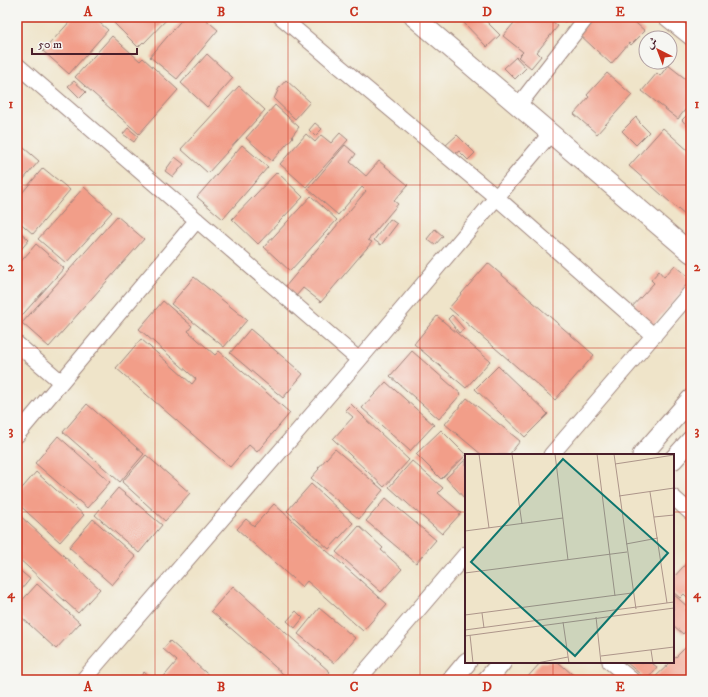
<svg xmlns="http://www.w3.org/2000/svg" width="708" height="697" viewBox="0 0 708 697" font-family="'IM FELL DW Pica',Amiri,serif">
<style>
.building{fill:#f29e89}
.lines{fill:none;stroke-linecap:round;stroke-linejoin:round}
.minor-casing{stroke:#9c827a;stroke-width:17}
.tertiary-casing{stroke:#9c827a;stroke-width:21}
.minor{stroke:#fff;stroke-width:15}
.tertiary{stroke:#fff;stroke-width:19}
.grid{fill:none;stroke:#c8321e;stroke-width:1;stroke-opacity:0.55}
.inset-road{fill:none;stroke:#ad958a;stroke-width:1}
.view{fill:#0f766e;fill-opacity:0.15;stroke:#0f766e;stroke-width:2}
.inset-edge{fill:none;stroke:#4a1f2b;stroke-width:2}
.neatline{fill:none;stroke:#c8321e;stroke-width:1.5}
.grid-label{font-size:13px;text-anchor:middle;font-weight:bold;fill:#c8321e}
</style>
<rect width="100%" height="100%" fill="#f6f6f2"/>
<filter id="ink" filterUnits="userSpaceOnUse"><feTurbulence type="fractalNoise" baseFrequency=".025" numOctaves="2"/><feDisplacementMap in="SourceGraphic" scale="8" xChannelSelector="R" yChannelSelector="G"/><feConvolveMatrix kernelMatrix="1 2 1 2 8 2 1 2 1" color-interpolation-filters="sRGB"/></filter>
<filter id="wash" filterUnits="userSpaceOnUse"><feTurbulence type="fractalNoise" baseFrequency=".012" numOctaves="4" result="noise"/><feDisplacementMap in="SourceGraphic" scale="16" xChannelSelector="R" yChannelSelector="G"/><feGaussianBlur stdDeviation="0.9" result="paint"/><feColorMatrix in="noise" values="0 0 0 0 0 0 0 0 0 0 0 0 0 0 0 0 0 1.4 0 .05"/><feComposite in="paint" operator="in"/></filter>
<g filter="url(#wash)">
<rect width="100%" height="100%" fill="#efe4c9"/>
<g id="blocks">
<path class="building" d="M74,17H93L108,30L69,74L43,51Z
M119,17H169L144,43L143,42L138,47L114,23Z
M184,17H203L218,30L177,79L150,57Z
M469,17H482L500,35L487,47L463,22Z
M519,17H547L558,26L537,52L541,56L531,68L518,57L523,52L503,36Z
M559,17H570L565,22Z
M593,17H629L645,31L631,45L629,43L611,64L578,33Z
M112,36L140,61L143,58L178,90L139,134L75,77Z
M207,54L233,78L207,107L181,83Z
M516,57L526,68L515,79L504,68Z
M668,65L691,83V102L678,119L642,91L657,73L660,76Z
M607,73L632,95L597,134L574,114L589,97L587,95Z
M286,80L310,102L295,119L274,99L279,88Z
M74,81L86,92L80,98L68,86Z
M239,86L265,110L208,173L181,149Z
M275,105L299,127L292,136L293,137L272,161L246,138Z
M691,111V130L682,120Z
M636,117L640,122H639L649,132L636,145L622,131Z
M315,123L322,129L315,136L309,130Z
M128,128L138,136L134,142L123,134Z
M663,128L691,153V213L687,217L629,166Z
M340,133L348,140L306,187L280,164L306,134L315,142L321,135L331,143Z
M457,135L475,153L468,160L459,151L454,155L445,146Z
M17,142L39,161L17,187Z
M242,145L268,167L223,219L197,197Z
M345,145L356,154L350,162L366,176L379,161L408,185L394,201L398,204L368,240L372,242L321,302L303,288L296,296L285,287L366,191L362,187L338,215L308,189Z
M175,157L184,164L173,177L165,171Z
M43,168L70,190L33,234L17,220V199Z
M277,172L303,197L258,244L232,219Z
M84,187L112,212L66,263L38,239Z
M311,196L337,220L290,271L264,247Z
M117,216L144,239L49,347L22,323Z
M390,219L397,224L381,245L374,240Z
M17,229L29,240L17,254Z
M435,229L443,236L435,245L427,239Z
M36,244L64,268L17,321V266Z
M488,263L594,355L555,400L449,308Z
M675,265L691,279V282L651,327L630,309L654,283L651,280L659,271L664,277Z
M194,277L247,320L224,347L171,304Z
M163,301L192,326L188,331L215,355L219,351L290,413L257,452L249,445L230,467L116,368L141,339L192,384L196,379L139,329Z
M452,315L464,329L459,333L448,319Z
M437,316L490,361L466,388L414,344Z
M250,329L303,374L283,398L230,353Z
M412,351L461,394L439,419L390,376Z
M498,366L548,414L525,437L475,389Z
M386,382L434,425L410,451L362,408Z
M467,398L520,441L509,455H482L445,424Z
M87,404L144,454L120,482L63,432Z
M351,404L365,418H364L409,460L384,487L333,439L353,417L345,410Z
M441,430L466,455L441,479L416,454Z
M58,436L110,482L87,508L35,463Z
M335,449L383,490L359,519L311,478L319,469L318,468Z
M146,455L190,493L165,521L122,482Z
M466,459V500L446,478Z
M412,461L443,488L438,493L461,513L442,534L389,487Z
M36,472L84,515L60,542L17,503V494Z
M311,484L353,523L329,549L287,511Z
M118,488L162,525L139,553L95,515Z
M386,498L436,540L416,563L366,521Z
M274,504L387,604L363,631L307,581L302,587L237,529L246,519L254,526Z
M17,513L100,589L78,613L17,557Z
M93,519L136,557L112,585L69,547Z
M359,526L383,548L381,550L402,569L381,592L336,552Z
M691,558V601L684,594L680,598L673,592V578Z
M17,568L30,579L17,595Z
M37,584L80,623L56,649L17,613V606Z
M233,586L330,672L323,680H290L211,611Z
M673,594L688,607L686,610L691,615V625L683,634L673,625Z
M319,608L355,638L334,663L298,634Z
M296,611L303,618L295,628L287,621Z
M170,641L214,680H161L177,661L163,649Z
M686,647L691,652V680H652L671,662H673V660Z
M541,662H558L579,680H525Z
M626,662H655L653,664L657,667L647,680Z
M144,672L153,680H137Z"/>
</g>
</g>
<g filter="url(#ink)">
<use href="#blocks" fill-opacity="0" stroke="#9c827a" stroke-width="1"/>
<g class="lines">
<defs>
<path id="minor" d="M281,17L333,61L496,197L654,336
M665,17L691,38
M17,65L359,360
M518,106L587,17
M17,344L61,382
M17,435L197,220
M551,455L691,292
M673,497L691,513
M610,662L632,680
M83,680L359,360L551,133
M358,680L466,554"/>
<path id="tertiary" d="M414,17L691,253
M642,455L691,399
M673,460L691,440
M452,680L467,662
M487,680L502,662"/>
</defs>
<use href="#minor" class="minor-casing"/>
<use href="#tertiary" class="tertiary-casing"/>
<use href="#minor" class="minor"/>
<use href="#tertiary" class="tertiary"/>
</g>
</g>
<path class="grid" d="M155,17V680M288,17V680M420,17V680M553,17V455M17,185H691M17,348H691M17,512H466M673,512H691M553,662V680"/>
<g transform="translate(465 454)">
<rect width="209" height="209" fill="#efe4c9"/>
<path class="inset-road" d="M14,0L24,74M47,0L57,70M90,0L103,106M132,0L150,142M149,0L171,155M150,10L209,1M185,38L202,149M154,42L209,34M189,63L209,61M0,77L98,64M161,90L193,84M0,119L162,98M17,159L19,174M0,161L167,139M131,163L136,209M98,168L104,209M0,176L209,148M5,181L8,209M0,182L209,154M186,196L188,209M136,202L209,193M72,209L103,203"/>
<path class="view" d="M98,5L203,99L110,202L6,108Z"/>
<rect width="209" height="209" class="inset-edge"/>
</g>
<rect width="708" height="697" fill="none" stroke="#f6f6f2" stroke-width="44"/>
<g transform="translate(658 50) rotate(318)"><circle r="19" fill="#f6f6f2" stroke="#b1a0a2"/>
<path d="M0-3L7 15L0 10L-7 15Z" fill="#c8321e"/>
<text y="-6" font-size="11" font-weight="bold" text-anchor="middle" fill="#4a1f2b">ش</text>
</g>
<path d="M32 48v6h105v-6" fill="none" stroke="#4a1f2b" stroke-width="2"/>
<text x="38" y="48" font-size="12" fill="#4a1f2b" stroke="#f6f6f2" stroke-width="3" paint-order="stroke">50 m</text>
<rect x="22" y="22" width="664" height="653" class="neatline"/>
<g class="grid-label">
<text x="88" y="16">A</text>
<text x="221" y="16">B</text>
<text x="354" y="16">C</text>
<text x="487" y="16">D</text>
<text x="620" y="16">E</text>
<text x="11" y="108">1</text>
<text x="697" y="108">1</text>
<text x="11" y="271">2</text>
<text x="697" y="271">2</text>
<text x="11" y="435">3</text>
<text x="697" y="435">3</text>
<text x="11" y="598">4</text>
<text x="697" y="598">4</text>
<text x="88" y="691">A</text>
<text x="221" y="691">B</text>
<text x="354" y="691">C</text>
<text x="487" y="691">D</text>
<text x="620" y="691">E</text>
</g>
</svg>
